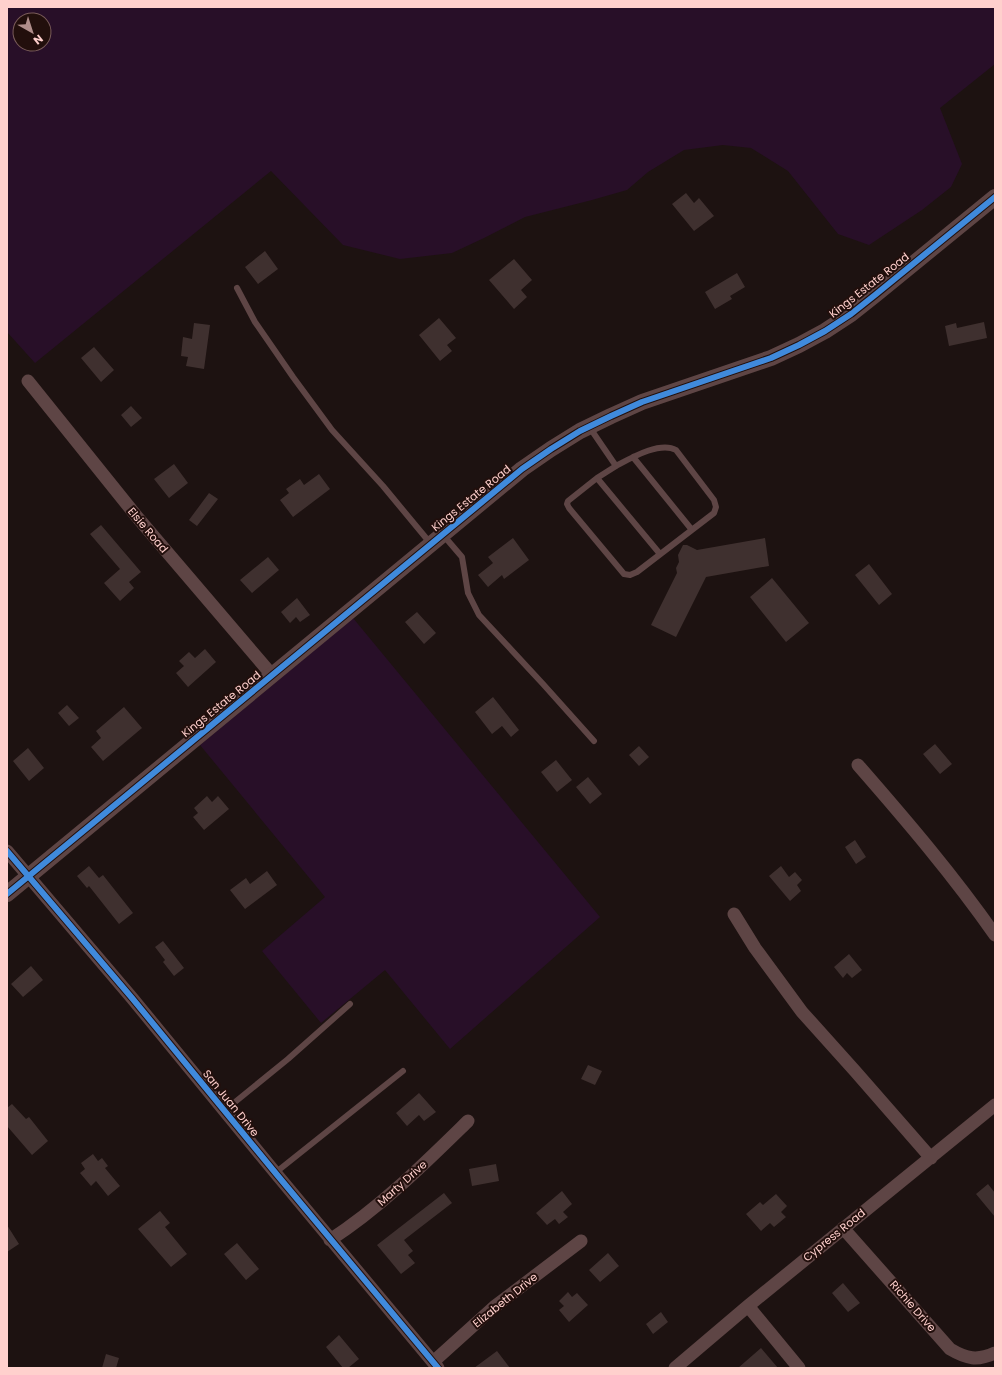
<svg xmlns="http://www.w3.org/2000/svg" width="1002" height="1375" viewBox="0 0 1002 1375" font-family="Poppins,sans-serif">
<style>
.green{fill:#280f28;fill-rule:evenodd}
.building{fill:#3f302f}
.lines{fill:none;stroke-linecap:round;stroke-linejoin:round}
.service{stroke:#5e4545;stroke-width:6}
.minor{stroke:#5e4545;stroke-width:13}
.tertiary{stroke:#5e4545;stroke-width:16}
.cycleway-casing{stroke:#220f0c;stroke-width:8}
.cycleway{stroke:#408adc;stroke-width:6}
.labels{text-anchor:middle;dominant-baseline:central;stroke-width:4;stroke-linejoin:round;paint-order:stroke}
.street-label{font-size:11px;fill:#ffd0cd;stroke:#220f0c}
</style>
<rect width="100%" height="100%" fill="#1d1211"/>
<path class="green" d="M7,7H995V64L940,108L962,164L951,187L922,210L869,245L838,234L788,171L751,148L723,145L684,150L648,172L627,190L592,200L525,217L484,238L452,253L400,259L343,245L271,171L35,363L7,332ZM20,20H44V44H20Z
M353,618L600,917L450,1049L385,970L321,1023L262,951L325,897L200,745Z"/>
<path class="building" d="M686,193L694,203L699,198L714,216L694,231L672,204Z
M265,251L278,269L258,284L245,267Z
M514,259L532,280L521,290L527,297L514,309L489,280Z
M737,273L745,287L730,296L732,299L715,309L705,292Z
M439,318L456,338L447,345L452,351L440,361L419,335Z
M984,322L987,338L949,346L945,326L956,323L957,328Z
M194,323L210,325L204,369L186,366L188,357L181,356L183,337L192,339Z
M94,347L114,370L101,382L81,358Z
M131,406L142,418L131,427L121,415Z
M174,464L188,483L169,498L154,479Z
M319,474L330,489L293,517L280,500L289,493L286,489L300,479L304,485Z
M209,493L218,499L197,526L189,520Z
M101,525L141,572L129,582L134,588L120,601L104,583L120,569L90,534Z
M513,538L529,560L504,579L502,575L488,587L478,575L493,563L488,557Z
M765,538L769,566L706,577L676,637L651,625L677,573L676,568L679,562L678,555L683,545H687L697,550Z
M268,557L279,570L252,593L240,580Z
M869,564L892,594L879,605L855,575Z
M772,578L809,623L786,642L750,597Z
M297,598L310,615L300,622L296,617L290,623L281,612Z
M417,612L436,633L424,644L405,622Z
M205,649L216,662L188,687L176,673L184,666L179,661L189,652L195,658Z
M493,697L519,730L511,737L502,726L492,734L475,712Z
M67,705L79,718L69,726L58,713Z
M124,707L142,728L103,761L91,747L101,738L96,731Z
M935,744L952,764L940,774L923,754Z
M639,746L649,757L639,766L629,755Z
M28,748L44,768L29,781L13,761Z
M556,760L572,780L557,792L541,772Z
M588,777L602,794L590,804L576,787Z
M207,796L212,802L218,796L229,809L204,830L193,817L198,813L194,808Z
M855,840L866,857L856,864L845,847Z
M89,866L99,878L103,875L133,913L119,924L89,886L87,888L77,876Z
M781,866L789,877L795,872L802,880L797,885L801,891L790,901L769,876Z
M267,871L277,885L245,909L230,890L246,878L250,884Z
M163,941L184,968L174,976L163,962L165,960L155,947Z
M849,954L862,970L852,978L847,973L843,978L834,967Z
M31,966L43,980L23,997L11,984Z
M588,1065L602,1071L595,1085L581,1079Z
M419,1093L436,1112L424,1121L419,1115L407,1126L396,1113Z
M12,1104L26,1119L29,1117L48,1141L32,1155L7,1126V1108Z
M93,1154L98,1161L102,1158L108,1166L105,1168L120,1186L108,1196L96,1181L91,1186L80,1173L85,1169L81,1163Z
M496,1164L499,1181L472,1186L469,1169Z
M988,1184L995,1193V1217L976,1194Z
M562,1191L572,1204L563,1212L568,1217L559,1224L555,1219L547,1225L536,1213Z
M444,1193L452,1203L404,1240L413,1251L408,1255L415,1263L401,1274L377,1245Z
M776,1194L787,1206L781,1212L786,1217L774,1227L770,1223L761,1231L746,1214L760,1202L763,1205Z
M160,1211L170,1223L165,1227L187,1254L171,1267L138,1229Z
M7,1225L19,1244L7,1252Z
M237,1243L259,1269L246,1280L224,1254Z
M608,1253L619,1266L600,1282L589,1270Z
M843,1283L860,1303L848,1312L832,1293Z
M568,1292L572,1297L577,1293L588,1305L569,1322L559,1310L564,1306L559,1301Z
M661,1312L668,1322L653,1334L646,1324Z
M339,1335L359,1359L348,1368H343L326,1347Z
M761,1348L778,1368H738Z
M497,1351L510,1368H474Z
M106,1354L119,1358L116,1368H102Z"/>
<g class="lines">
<path class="service" d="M237,288L255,322L293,377L332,430L383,486L431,544
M590,428L616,466L597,478L568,501L567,504L569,508L624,574L630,575L637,572L714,513L716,507L714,500L676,450C660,441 631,458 616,466
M633,457L692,530
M597,478L660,554
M444,536L462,557L468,593L479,615L543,684L594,741
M224,1111L288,1059L350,1004
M275,1173L403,1071"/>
<path class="minor" d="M28,381L138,518L272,675
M858,765C906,820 953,875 995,935
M7,851L132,998L278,1176L438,1368
M734,914L755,948L802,1012L855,1071L931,1158
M843,1228L950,1349C967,1359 977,1361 995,1353
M330,1240C381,1207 425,1163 468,1121
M748,1306L799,1368
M433,1362L494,1307L581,1241
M675,1368L748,1306L995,1105"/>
<path class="tertiary" d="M7,894L522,469L551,449L580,431L611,416L642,402L771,358L799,345L825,331L851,314L875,295L995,197"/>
<defs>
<path id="cycleway" d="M7,851L132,998L278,1176L438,1368
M7,894L522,469L551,449L580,431L611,416L642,402L771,358L799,345L825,331L851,314L875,295L995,197"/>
</defs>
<use href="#cycleway" class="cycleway-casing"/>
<use href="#cycleway" class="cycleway"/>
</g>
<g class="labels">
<g class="street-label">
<text transform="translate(869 285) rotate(-38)">Kings Estate Road</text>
<text transform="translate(471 498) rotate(-39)">Kings Estate Road</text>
<text transform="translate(148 530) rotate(50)">Elsie Road</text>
<text transform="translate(221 704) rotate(-39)">Kings Estate Road</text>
<text transform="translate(231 1103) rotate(51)">San Juan Drive</text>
<text transform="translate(402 1183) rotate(-42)">Marty Drive</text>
<text transform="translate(834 1235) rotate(-39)">Cypress Road</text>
<text transform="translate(505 1300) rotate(-39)">Elizabeth Drive</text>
<text transform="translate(913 1306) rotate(49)">Richie Drive</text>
</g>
</g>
<rect width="1002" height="1375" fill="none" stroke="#ffd0cd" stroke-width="16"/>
<g transform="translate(32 32) rotate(141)"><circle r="19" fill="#220f0c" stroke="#7a5c59"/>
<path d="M0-3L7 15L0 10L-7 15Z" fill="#b08e8b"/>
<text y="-6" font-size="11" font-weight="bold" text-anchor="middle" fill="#ffd0cd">N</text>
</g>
</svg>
